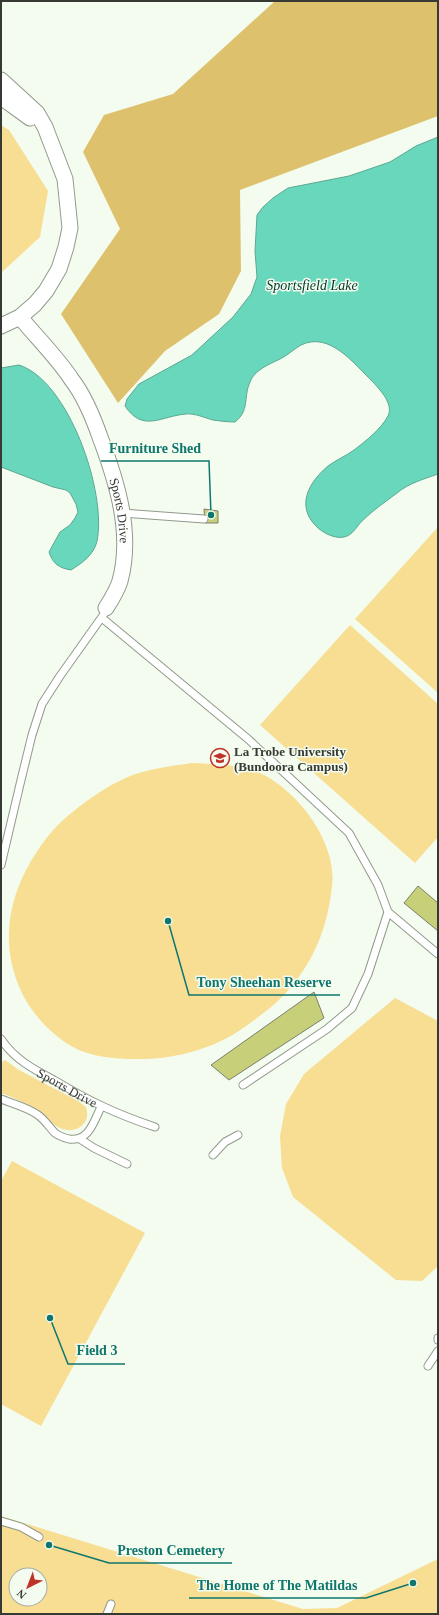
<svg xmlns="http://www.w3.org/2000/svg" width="439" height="1615" viewBox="0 0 439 1615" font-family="Georgia,serif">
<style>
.green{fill:#f7de93;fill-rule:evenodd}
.forest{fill:#ddc16c}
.water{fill:#69d7bc;stroke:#5aa893}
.building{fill:#c8cf79;stroke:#7d7f70}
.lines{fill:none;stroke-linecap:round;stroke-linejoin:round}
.service-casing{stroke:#919a8c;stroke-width:9}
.minor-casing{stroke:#919a8c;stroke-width:17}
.service{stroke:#fff;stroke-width:7}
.minor{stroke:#fff;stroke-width:15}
.labels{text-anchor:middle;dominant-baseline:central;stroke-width:3;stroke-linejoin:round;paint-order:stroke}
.street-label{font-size:13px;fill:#363934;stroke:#f3fcee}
.poi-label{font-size:13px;font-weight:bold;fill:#363934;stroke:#f3fcee;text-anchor:start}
.water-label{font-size:14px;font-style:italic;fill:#01362c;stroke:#f3fcee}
.leader{fill:none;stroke:#0f766e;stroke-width:1.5}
.callout-dot{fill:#0f766e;stroke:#f3fcee;stroke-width:1.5}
.callout-label{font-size:14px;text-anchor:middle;font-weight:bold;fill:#0f766e;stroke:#f3fcee;stroke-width:3;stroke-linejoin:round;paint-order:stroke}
</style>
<rect width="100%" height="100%" fill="#f3fcee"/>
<path class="green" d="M1,125L9,130L48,191L40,237L1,273Z
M438,527V693L355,619Z
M350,625L438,704V837L415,863L260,725Z
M192,763C212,764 235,764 255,771C295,786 338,842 332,886C328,924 316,958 290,988C278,1003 261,1015 246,1026C215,1049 173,1060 135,1059C115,1059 91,1057 73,1047C55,1037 39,1021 28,1004C0,957 4,907 31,861C39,848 49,833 61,822C81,804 104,787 130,776C149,769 171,766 192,763Z
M395,998L438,1021V1266L422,1281L396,1280L293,1197L282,1168L280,1136L286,1104L304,1074Z
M5,1060L19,1070L78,1101L86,1107C92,1124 75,1135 60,1128C53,1125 47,1118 40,1113C28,1104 15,1098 1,1093V1063Z
M12,1161L145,1233L41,1426L1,1404V1181Z
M1,1516L303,1609L337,1608L438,1559V1614H1ZM16,1575H40V1599H16Z"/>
<path class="forest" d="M275,1H438V116L240,190L241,271L219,314L165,351L118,403L61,314L120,229L83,152L104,115L173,94Z"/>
<path class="water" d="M438,137V474C424,479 409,483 397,493C385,502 372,511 362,521C356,527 353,535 344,537C335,539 323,533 317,527C295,506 309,482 328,466C336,460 346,456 354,450C366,441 381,429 388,416C394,404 380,390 373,382C354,364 330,331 301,345C294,349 288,355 280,359C270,364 254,370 250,382C243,398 250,410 235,422C228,422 220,421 213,420C205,418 195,413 186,414C161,416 143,433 125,406L127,399L139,384L192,355L233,317L251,294L257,277L255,251L257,215L263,207L273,198L288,188L349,176L390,162L416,146Z
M19,365C69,381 107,493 97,541C94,555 82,563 71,570C59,568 53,564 49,552L60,532L70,525L75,518L78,512L76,504L70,493L66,490L53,487L1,467V368Z"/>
<path class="building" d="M204,509L218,511V523H205Z
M418,886L438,903V931L404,903Z
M314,992L324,1018L229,1080L211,1065Z"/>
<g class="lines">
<defs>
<g id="service">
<path d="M122,513L204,519"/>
<path d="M102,618L248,739L349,833L378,885L388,912L438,954"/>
<path d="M1,865L21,780L32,735L42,704L60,676L104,614"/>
<path id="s1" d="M1,1039C14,1059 33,1069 54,1080C89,1101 116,1114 155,1127"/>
<path d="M243,1085L327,1029L352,1008L368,974L388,912"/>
<path d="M1,1099C13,1104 27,1107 38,1115C45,1120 49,1127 55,1133C59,1136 65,1138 69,1139C89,1142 94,1121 101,1107"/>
<path d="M80,1139L94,1148L127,1164"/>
<path d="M213,1155L225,1142L238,1135"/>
<path d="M438,1338V1340"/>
<path d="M428,1366L438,1351"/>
<path d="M1,1521L21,1527L39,1537"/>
<path d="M107,1614L111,1604"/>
</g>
<g id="minor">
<path d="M1,80L37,113L45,127L65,179L70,228L66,247L59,269L46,291L35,304L20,317L1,326"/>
<path d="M1,97L30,118"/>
<path id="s2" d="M20,317C37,338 57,357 72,380C85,397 93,417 100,437C117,482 133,533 120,581C117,591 111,600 106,608"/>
</g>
</defs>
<use href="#service" class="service-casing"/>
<use href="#minor" class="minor-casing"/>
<use href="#service" class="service"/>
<use href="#minor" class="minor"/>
</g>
<defs>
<symbol id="university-ring" viewBox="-11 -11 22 22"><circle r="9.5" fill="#f3fcee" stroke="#bf3227" stroke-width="1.5"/><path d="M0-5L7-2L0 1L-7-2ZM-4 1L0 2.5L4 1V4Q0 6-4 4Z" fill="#bf3227"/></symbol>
</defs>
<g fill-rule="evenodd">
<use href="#university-ring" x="209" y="747" width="22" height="22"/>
</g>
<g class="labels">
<g class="street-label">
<text stroke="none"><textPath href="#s2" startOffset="222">Sports Drive</textPath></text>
<text stroke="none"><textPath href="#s1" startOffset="83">Sports Drive</textPath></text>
</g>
<g class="poi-label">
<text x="234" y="751">La Trobe University<tspan x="234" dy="15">(Bundoora Campus)</tspan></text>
</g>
<g class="water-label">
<text x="312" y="285">Sportsfield Lake</text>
</g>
</g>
<path class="leader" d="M211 515L209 461H101M168 921L189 995H340M50 1318L68 1364H125M49 1545L109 1563H232M413 1583L366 1598H189"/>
<g class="callout-dot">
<circle cx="211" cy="515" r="4"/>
<circle cx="168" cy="921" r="4"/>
<circle cx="50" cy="1318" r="4"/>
<circle cx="49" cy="1545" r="4"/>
<circle cx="413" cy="1583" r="4"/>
</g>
<g class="callout-label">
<text x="155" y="453">Furniture Shed</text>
<text x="264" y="987">Tony Sheehan Reserve</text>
<text x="97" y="1355">Field 3</text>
<text x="171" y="1555">Preston Cemetery</text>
<text x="277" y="1590">The Home of The Matildas</text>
</g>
<rect width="439" height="1615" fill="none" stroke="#363934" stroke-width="4"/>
<g transform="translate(28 1587) rotate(222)"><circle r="19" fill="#f3fcee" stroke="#a7aea4"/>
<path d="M0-3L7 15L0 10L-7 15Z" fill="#bf3227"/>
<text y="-6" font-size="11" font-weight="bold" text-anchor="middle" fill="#363934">N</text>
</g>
</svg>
